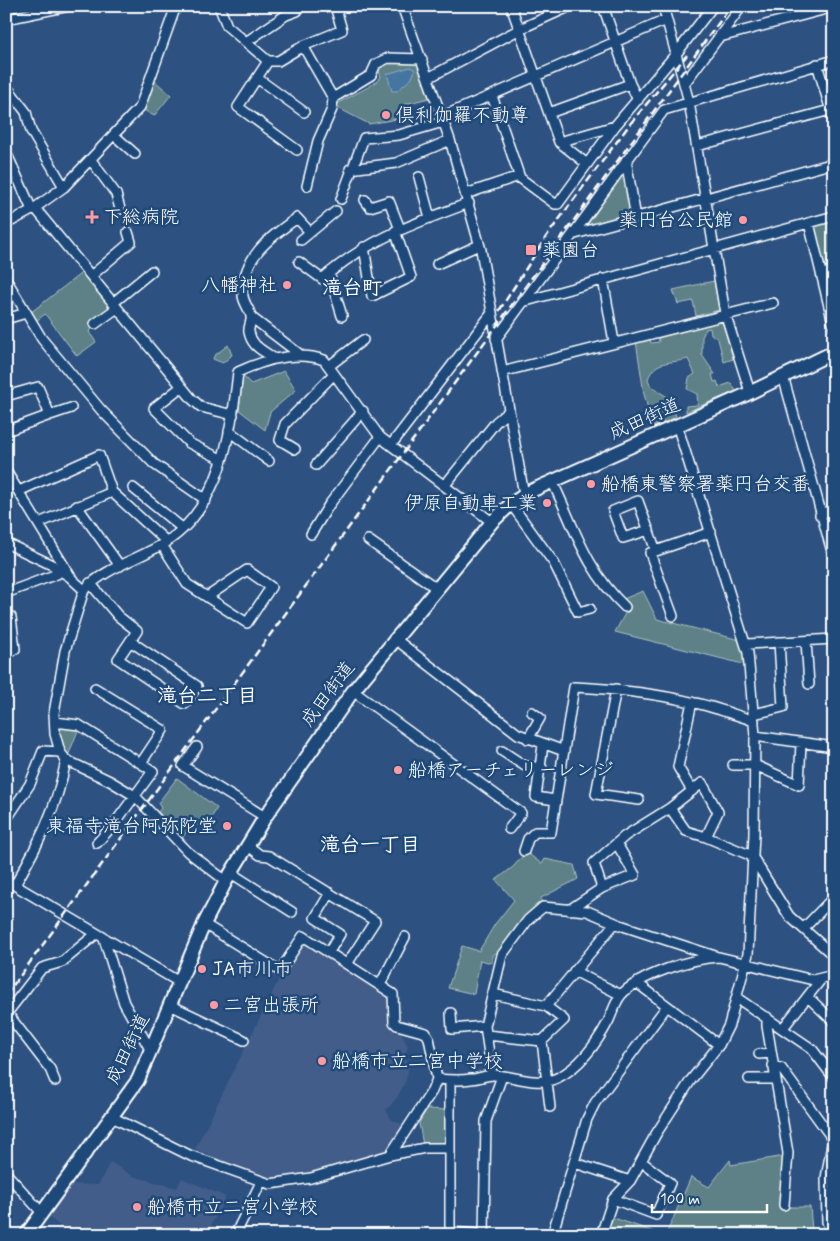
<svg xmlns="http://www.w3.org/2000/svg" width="840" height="1241" viewBox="0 0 840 1241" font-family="Mynerve,'Klee One',sans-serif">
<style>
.built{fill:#425d89}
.green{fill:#5d8186;stroke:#aec0c2}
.water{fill:#4475a1;stroke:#8facc7}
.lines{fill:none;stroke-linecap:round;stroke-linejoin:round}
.minor-casing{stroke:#fff;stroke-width:12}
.highway-casing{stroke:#fff;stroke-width:16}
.minor{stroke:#1f4a7a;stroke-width:9}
.highway{stroke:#1f4a7a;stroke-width:12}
.rail{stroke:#fff;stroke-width:2.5;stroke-dasharray:8 4;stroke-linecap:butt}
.poi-dot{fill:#ff9aa2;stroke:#1f4a7a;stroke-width:2}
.labels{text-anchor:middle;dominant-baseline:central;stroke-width:5;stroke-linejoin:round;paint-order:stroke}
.poi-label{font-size:19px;fill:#fff;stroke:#1f4a7a;text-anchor:start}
.street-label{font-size:19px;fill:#fff;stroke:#1f4a7a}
.neighbourhood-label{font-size:20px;font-weight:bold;fill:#fff;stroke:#1f4a7a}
</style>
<rect width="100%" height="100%" fill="#2d5180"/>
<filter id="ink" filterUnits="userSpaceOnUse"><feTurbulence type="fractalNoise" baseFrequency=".02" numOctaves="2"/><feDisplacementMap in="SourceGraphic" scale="10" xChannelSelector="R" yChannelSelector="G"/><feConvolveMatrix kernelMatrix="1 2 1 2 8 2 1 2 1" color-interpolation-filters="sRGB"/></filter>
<g filter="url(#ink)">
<path class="built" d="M304,941L392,996L394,1032L401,1033L408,1046L404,1059L410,1062L406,1080L397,1098L386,1110L392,1120L406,1126L386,1153L358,1158L308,1175L269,1180L195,1149L283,971Z
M110,1162L133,1176L177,1188L182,1178L226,1197L211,1225L231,1235H54L60,1226L47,1216L70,1184L98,1185Z"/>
<path class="green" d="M390,62L418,64L429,98L405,104L408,117L369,124L338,108L337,104C349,96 373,87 381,77L378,69Z
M155,81L171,95L154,116L142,109Z
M626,171L633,213L585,228Z
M834,220V262L824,270L814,230L816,226Z
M84,271L112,305L111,309L89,332L96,342L77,356L45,314L35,322L30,313Z
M714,281L719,310L696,316L693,301L678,304L673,290Z
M721,317L733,359L724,362L718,339L711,334L710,328L706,329L702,337V355L715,374H712L714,382L717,381L719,387L731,383L736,391L686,412V406L698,405L697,394L687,389L689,378L695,374L688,359C670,364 655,359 648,379L651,387L671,399L676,417L653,427L644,394L636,341L649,337L651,343L659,342L658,335Z
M228,345L232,355L223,363L213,359L214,356Z
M284,371L296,390L270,412L265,430L239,410L243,376L251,384Z
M643,591L657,619L744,641L747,665L615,632L628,608L621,600Z
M62,724L79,728L68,756L63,749L58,727Z
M177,778L217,808L205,829L192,822L182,839L158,812L161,808L158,803Z
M526,852L542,864L545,859L574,865L578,879L541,898L542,905C513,916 513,945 492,955V963L480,960L474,994L448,988L462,946L479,951L495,924L514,900L496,880L513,867Z
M427,1109L447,1110V1142L445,1145H423L419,1123Z
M785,1156L782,1207H810L812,1230L815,1235H666L691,1177L709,1187L730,1160L731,1165Z
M608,1216L663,1235H602Z"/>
<path class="water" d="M410,67L415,70L412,78L397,91H392L387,74Z"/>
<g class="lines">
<defs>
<path id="minor" d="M219,6L227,26L268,61H278L303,46L342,30L335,6
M402,6L450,140L481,250L524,495
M511,6L559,142L587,164
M603,6L630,84L638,100
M663,6L689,102L725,313L750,392
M6,19L69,6
M720,37L834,7
M246,42L286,15L297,11L296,6
M303,46L333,98
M268,61L238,107L297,150
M817,64L834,121
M257,78L304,112
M428,78L520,29L571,6
M684,84L742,6
M6,86L26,112L31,131L64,187
M492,96L520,178L555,204H558L615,126L676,54L713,6
M549,113L630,84
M441,117L666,20
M115,136L135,154
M559,142L615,126
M697,146L834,109
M6,152L32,210
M91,160L116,194L120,209
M626,160L636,218
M350,169L396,163L450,140
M419,177L430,218
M307,186L318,141L332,109L333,98L371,75L376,64L388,58L422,59
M466,194L519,176
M341,199L364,138L399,135L443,122
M365,200L370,207L389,201L400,229
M35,208L192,399L201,407L233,415
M809,223L834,327
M6,224L32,210L64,187L140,107L176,6
M575,234L834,163
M301,240L336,211
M364,247L372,296L411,277L395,231
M299,262L322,279C368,239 413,224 469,203
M437,264L479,245
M329,273L342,316
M91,276L131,242L128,232
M822,278L834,267
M6,279L42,339L101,410L154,464L206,500
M603,279L614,342
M526,301L834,216
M113,303L152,271
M251,317L302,356
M6,319L26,313
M95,324L117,308
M496,339L664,110L834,60
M274,359C264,350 252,348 249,332C248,327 252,321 251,317C251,311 244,304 243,296C241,258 269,238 297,218L310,232
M329,366L363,340
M502,372L773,303
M783,376L834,559
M181,387L154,408L189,443L221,459
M6,396L38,387L50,415L6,431
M50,415L71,408
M229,431L269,461
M391,445L492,313
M295,449L280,440L285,424L334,374
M316,465L363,411
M6,471L72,579L84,590L65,651L54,713L55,734L60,752L66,760L110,781L135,796L188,852L226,881
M552,481C575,528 585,569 625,607
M445,485L496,422L509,411
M133,488L182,528
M19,491L99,455L112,492L167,542
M511,504L554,563L578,612L590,609
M77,506L120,566
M820,515L834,509
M39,523L112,492
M649,530L623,538L613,511L638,501L656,551
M311,534L329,505L380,437
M368,540L436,588
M6,543L52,565L70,577
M162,545L187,584L247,623L271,587L247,570L207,597
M90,583L118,616L137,631L118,659L185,704L197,686L130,641
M84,590C106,567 140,559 166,542C221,507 232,430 238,372C264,360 296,350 324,360L380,437L492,522
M6,593L57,574L64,566
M673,616L650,553L711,532
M6,617H11L15,649L6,656
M394,638L518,734L564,751
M806,641L809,684
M747,644L834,639
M95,688L163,730L141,763
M616,689L596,794L639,800
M353,691L521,813L509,829
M754,714L783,707L779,642
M55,722L79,725L153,771L115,823L97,843
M755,736L834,747
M528,739L540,718L532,712
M543,745L536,797L555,800
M197,747L183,766L265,817
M502,751L525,766L542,768
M733,765H755L799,785L801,743
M692,791L678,767L692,702
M670,808L686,831L706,837
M6,820L30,784L43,751L60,752
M247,845L260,855L269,856L375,921L347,964
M524,851L528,839L535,832H551L574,687C615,689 655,693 695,703C715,707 735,715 754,721
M231,873L292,912
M6,880L179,982
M15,885C39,843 57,808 66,760
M602,888L594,863L625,836L670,808L702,783L718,812L706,837L752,856L789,916L834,956
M569,910L602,888L635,875L617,844
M804,928L834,897
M104,939L124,1003L151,1051
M329,952L340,934L315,918L330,893
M574,971L621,995
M637,983L719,1045
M380,985L405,937
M808,997L834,1022
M737,998L812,1049L834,1078
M170,1005L244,1040
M546,1006L615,923
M451,1013L452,1029L485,1026
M767,1017V1026L788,1153L784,1205
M783,1028L822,978
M487,1035L542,1041L564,1020L546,1006L493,994
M542,1041L550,1107
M759,1054L771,1053
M773,1066L781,1068L832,1138
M492,1075L485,1026L502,955L528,920L543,907L587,911L620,925L715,956
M437,1079C448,1080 460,1081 471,1079C478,1079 486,1075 493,1075C513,1075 537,1087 557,1078C579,1068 597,1043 608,1022C612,1014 615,1002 621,995C639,975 693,958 719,957L813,980L834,975
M749,1079H775
M450,1080V1235
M55,1081L50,1069L7,1013L42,968L62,962L96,934
M112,1117L189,1155L270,1184L311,1178L390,1155L432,1091L437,1079L429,1038L426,1033L397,1025L394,1022L393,994L303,936L280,971L204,924
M390,1155L425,1148H450
M575,1163L630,1181
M6,1173L42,1213
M613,1199L656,1215L670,1183L642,1162
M451,1232L486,1235
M235,1235L261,1182
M484,1235L486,1121L502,1076
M552,1235L587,1119L595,1103L667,1006
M601,1235L613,1199L630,1181L656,1134L691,1080L719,1045L729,1025L748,954L754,834L755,736L748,653L677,425
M833,1235L827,1222L826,1178L834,1133"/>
<path id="highway" d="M26,1235L138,1080L204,924L226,881L265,817L353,691L492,522L511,504L531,491L743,396L834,352"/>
</defs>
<use href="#minor" class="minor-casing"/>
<use href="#highway" class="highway-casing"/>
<use href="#minor" class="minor"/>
<use href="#highway" class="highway"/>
<path class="rail" d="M499,311L546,237L630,124L687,55
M6,995L731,6"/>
</g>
</g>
<g class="poi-dot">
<circle cx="386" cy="115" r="5"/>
<path d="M89.5 209.5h5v5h5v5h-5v5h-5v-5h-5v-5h5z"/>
<circle cx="743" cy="220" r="5"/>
<rect x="525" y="244" width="12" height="12" rx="2.5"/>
<circle cx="287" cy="285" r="5"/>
<circle cx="591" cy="484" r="5"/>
<circle cx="547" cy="503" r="5"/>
<circle cx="398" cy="770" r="5"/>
<circle cx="227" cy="826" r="5"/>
<circle cx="202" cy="969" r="5"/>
<circle cx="214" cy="1005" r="5"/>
<circle cx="322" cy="1061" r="5"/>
<circle cx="137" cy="1207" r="5"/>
</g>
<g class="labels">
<g class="poi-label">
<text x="396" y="115">倶利伽羅不動尊</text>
<text x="103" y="217">下総病院</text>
<text x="733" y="220" text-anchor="end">薬円台公民館</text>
<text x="542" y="250">薬園台</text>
<text x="277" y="285" text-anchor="end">八幡神社</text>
<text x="601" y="484">船橋東警察署薬円台交番</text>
<text x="537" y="503" text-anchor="end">伊原自動車工業</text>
<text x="408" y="770">船橋アーチェリーレンジ</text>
<text x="217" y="826" text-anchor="end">東福寺滝台阿弥陀堂</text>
<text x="212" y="969">JA市川市</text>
<text x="224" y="1005">二宮出張所</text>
<text x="332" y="1061">船橋市立二宮中学校</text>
<text x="147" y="1207">船橋市立二宮小学校</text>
</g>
<g class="street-label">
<text transform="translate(645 419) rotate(-24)">成田街道</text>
<text transform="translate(328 694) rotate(-53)">成田街道</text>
<text transform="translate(128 1049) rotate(-64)">成田街道</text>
</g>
<g class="neighbourhood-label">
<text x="352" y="288">滝台町</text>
<text x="207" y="696">滝台二丁目</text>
<text x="370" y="845">滝台一丁目</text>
</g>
</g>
<rect width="840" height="1241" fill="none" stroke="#1f4a7a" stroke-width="25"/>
<rect x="12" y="12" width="815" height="1216" fill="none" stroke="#fff" stroke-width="2" filter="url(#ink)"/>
<path d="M652 1204v8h115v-8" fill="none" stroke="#ffffff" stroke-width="2.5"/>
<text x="660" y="1204" font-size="15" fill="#ffffff" stroke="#1f4a7a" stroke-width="4" paint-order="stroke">100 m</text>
</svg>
